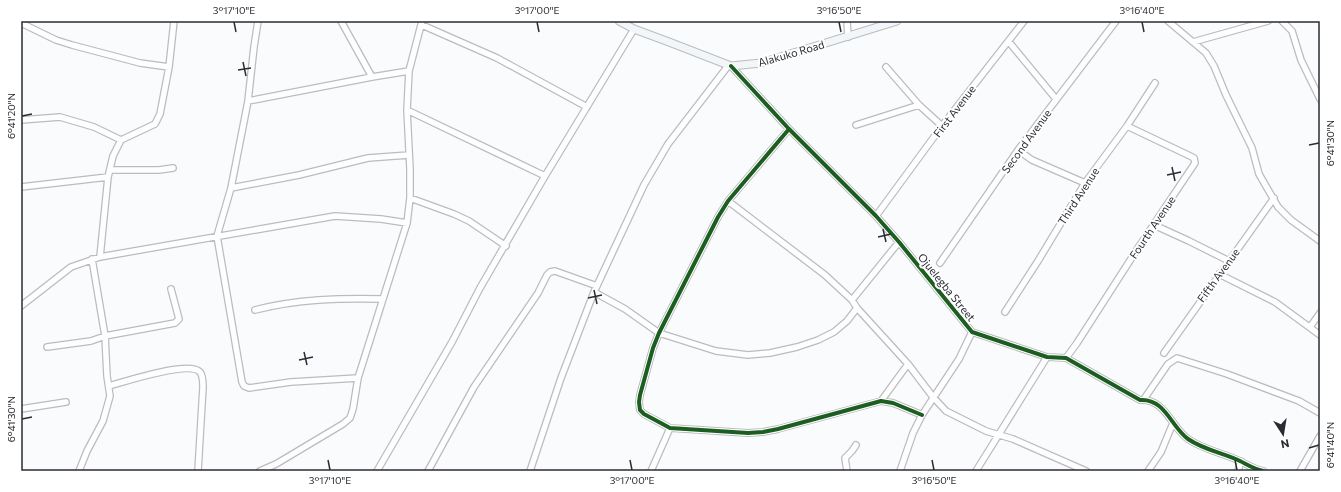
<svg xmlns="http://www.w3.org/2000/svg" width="1341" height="492" viewBox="0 0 1341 492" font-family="Commissioner,sans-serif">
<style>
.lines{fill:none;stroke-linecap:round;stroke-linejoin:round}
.street-casing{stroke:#bbbcc0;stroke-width:8}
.secondary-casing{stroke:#bbbcc0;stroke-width:9}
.street{stroke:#fefeff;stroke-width:5.5}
.secondary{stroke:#f3f6f8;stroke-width:7}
.cycleway-casing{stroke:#fff;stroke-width:6}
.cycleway{stroke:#1b5e20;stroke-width:4}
.ticks{fill:none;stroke:#2b2c33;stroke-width:1.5}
.labels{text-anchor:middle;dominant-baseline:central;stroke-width:4;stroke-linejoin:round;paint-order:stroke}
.street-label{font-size:11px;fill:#2b2c33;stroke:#fff}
.neatline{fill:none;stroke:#2b2c33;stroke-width:1.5}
.ticks-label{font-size:10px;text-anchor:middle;fill:#2b2c33}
</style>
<rect width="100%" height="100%" fill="#fafbfc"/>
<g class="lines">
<defs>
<path id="street" d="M258,21L254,47L248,101L231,188L217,236L242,382L244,386L249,388L291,382L358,378
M341,21L372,77
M847,21L848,37
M1168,21L1206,53L1214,66L1226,95L1252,148L1259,174L1278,207L1291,220L1320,241
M1282,21L1292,31L1301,60L1320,99
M21,23L56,40L72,45L140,63L169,67
M422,25L497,58L587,107
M1009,42L1056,99
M1193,42L1268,21
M731,66L789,129L876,216L899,242L972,332L1047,357L1066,358L1140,400C1165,398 1171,427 1188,439C1204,450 1223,453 1240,461C1248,465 1254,469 1263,471
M886,67L919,105L942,126
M248,101L372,77L409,71
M407,110L545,176
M21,120L60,117L94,127L121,140
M856,125L919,105
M789,129L728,201L718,217L659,333L653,348L640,395L639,402L640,410L644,414L670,428L748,433L763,432L778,429L881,401L893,403L922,415
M1018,150L1032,160L1085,183
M110,170H159L173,168
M21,187L108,177
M231,188L299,175L368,158L409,155
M410,198L454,214L469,221L506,246
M728,201L825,275L852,300L857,308L908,364L933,397L946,411L986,431L1013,439L1086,471
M876,216L942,126L1024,21
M1154,225L1189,241L1229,261
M100,257L108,177L113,156L121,140L155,124L160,114L169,67L174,21
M940,263L1018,150L1116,21
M1219,274L1275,302L1320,335
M594,292L625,309L659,333L716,351L748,355L770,353L797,347L818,340L834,332L847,321L857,308
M852,300L899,242
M21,306L71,267L100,257L335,216L381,219L407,223
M255,310C297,299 340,298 383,299
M1005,312L1038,261L1085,183L1127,126L1155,83
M1310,327L1320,313
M47,347L91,341L105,336L175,323L179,319L171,289
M1164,353L1274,198
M1066,358L1077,343L1138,248L1195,163L1194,158L1188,155L1127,126
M109,386C124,382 189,360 200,372C203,376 203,383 203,387L198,471
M1144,399L1168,364L1177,358L1227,374L1299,401L1320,413
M881,401L908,364
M21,409L66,402
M79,471L87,451L103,421L110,396L107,376L105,336L92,259
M260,471L276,464L343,424L350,418L353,409L358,378L407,223L410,198V169L407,110L409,71L422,21
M377,471L452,342L480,288L545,176L634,29
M428,471L474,387L538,293L547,275L550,272L555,271L597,286
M530,471L561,378L594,292L644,185L668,144L728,66
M651,471L670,428
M847,471L845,458L852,451L856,445
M900,471L913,433L922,415L959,359L972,332
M976,471L1047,357
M1148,471L1161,452L1173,423
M1238,471L1241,461
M1300,471L1320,436"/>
<path id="secondary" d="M619,21L634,29L669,42L731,66L761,63L897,21"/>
</defs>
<use href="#street" class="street-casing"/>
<use href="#secondary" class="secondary-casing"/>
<use href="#street" class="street"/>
<use href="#secondary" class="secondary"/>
<defs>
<path id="cycleway" d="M731,66L789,129L876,216L899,242L972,332L1047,357L1066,358L1140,400C1165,398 1171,427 1188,439C1204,450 1223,453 1240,461C1248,465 1254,469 1263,471
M789,129L728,201L718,217L659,333L653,348L640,395L639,402L640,410L644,414L670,428L748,433L763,432L778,429L881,401L893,403L922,415"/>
</defs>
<use href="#cycleway" class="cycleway-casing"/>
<use href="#cycleway" class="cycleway"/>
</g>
<path class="ticks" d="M234,22L236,32M537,22L539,32M839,22L841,32M1142,22L1144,32M243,62L246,76M238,70L251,68M22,116L32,114M1309,145L1319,143M1172,167L1175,181M1167,175L1181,172M883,229L886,242M878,237L891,234M594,290L597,304M588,298L602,295M304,352L307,365M299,360L313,357M22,419L32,417M1309,448L1319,445M328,460L330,470M630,460L632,470M932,460L934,470M1235,460L1237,470"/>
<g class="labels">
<g class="street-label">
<text transform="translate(791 53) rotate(-16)">Alakuko Road</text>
<text transform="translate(954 111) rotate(-53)">First Avenue</text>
<text transform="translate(1026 141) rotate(-54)">Second Avenue</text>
<text transform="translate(1078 196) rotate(-57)">Third Avenue</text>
<text transform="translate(1152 227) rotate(-56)">Fourth Avenue</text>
<text transform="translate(1218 275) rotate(-54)">Fifth Avenue</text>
<text transform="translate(947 287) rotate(51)">Ojuelegba Street</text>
</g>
</g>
<rect width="1341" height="492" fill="none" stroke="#ffffff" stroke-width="44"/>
<g transform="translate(1283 434) rotate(168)" stroke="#ffffff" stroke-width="3" paint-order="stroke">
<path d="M0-3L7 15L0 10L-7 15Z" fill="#2b2c33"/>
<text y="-6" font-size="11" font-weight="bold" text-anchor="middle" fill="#2b2c33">N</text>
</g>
<rect x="22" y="22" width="1297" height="448" class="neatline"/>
<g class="ticks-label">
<text x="234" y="14">3°17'10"E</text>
<text x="537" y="14">3°17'00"E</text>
<text x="839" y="14">3°16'50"E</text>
<text x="1142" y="14">3°16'40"E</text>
<text transform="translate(11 116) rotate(-90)" y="4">6°41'20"N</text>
<text transform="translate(1330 143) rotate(-90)" y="4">6°41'30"N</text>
<text transform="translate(11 419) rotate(-90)" y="4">6°41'30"N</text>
<text transform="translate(1330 445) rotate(-90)" y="4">6°41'40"N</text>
<text x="330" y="484">3°17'10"E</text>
<text x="632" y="484">3°17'00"E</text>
<text x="934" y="484">3°16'50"E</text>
<text x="1237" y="484">3°16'40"E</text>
</g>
</svg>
